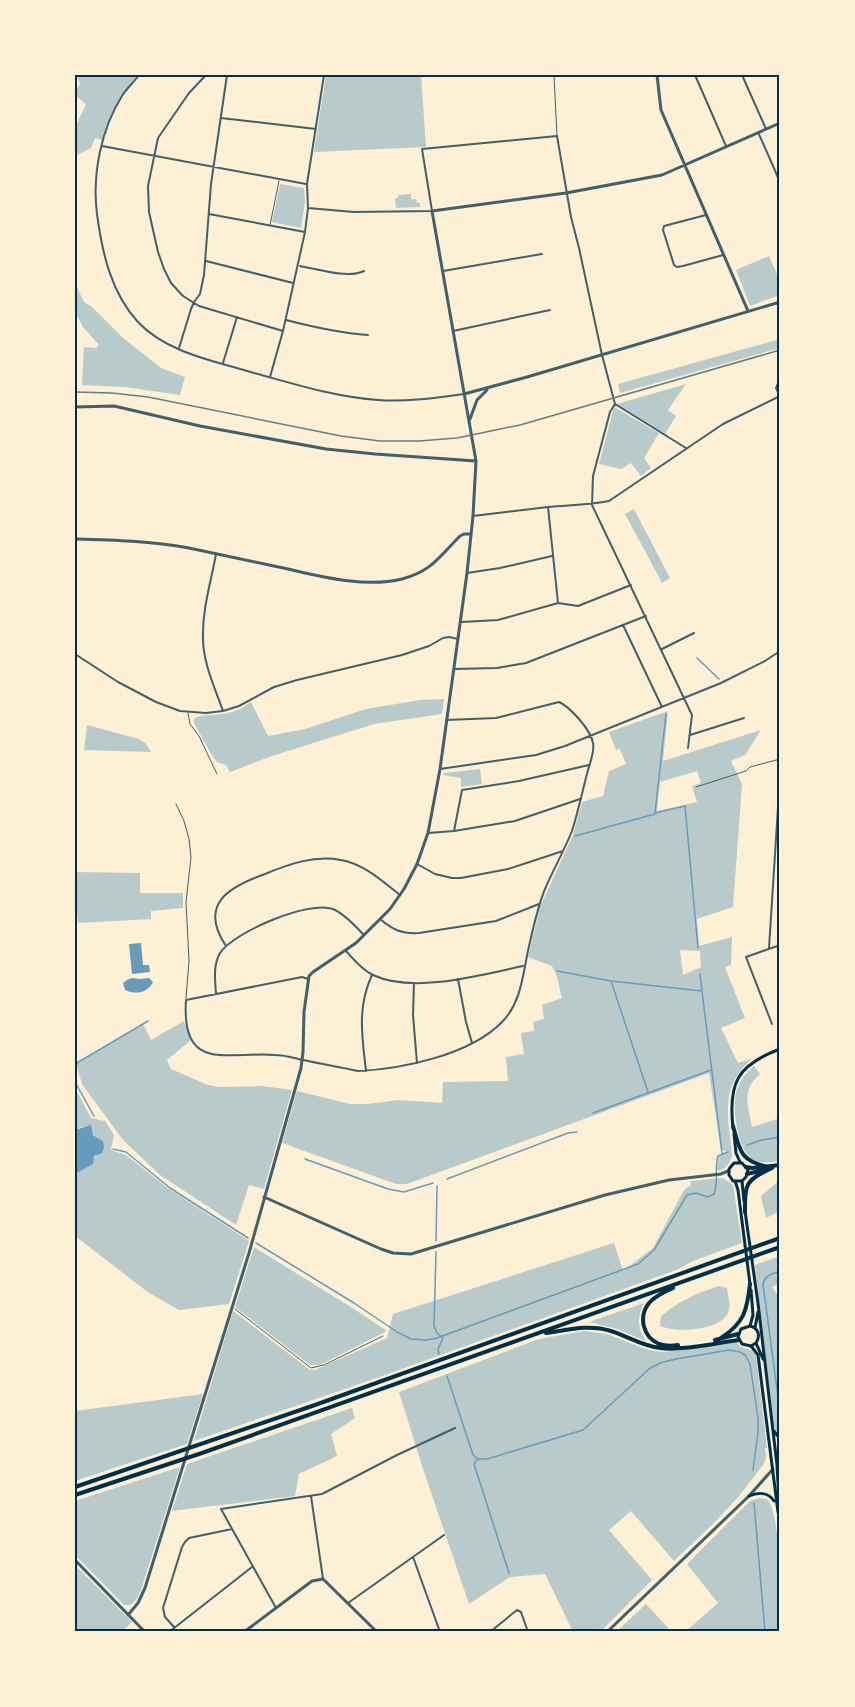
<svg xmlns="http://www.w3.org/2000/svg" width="855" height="1707" viewBox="0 0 855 1707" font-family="Overpass,sans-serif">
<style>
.green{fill:#b9caca;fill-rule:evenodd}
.water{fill:#669bbc}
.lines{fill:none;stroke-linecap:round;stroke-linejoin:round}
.stream{stroke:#669bbc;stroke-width:1.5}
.service{stroke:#3f606c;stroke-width:1}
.minor{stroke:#3f606c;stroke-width:2}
.tertiary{stroke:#3f606c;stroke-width:3}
.secondary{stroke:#003049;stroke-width:3}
.motorway{stroke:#003049;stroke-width:4}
.rail{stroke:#657d81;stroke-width:1.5}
.neatline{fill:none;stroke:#003049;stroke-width:2}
</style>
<rect width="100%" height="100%" fill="#fdf0d5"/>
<path class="green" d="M77,75H138C119,96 110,112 102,140L95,138L91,148L75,156V128L86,104L75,95V91L80,84Z
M326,75H421L426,147L314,152Z
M280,184L304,188L305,202L301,228L272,222Z
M411,194V199H416L417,203H420V207L396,208L395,198H398V195Z
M769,256L780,281V295L750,306L736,270Z
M75,283L84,302L91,306L123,338L161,368L185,377L180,395L125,387L82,385L84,347L96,348L99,345L83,327L75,312Z
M780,339V348L620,393L618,384Z
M686,384L668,410L676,416L665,434L617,404Z
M614,407L659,433L644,458L651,468L641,476L631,463L621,469L599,464Z
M634,509L670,578L662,583L625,514Z
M444,699L442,714L374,724L272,756L230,772L226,765L217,762L213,757L194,723V719C202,713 218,716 228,713C237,711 244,707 251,702L268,736L305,729L366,709L420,700Z
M668,711L663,761L761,730L745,755L731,761L742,784L733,907L697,919L699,946L732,937L731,965L725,967L745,1018L721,1028L738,1063L752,1059C747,1063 742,1068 739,1073C721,1096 730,1129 732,1155C731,1162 726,1169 719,1171L717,1169L719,1157L728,1152L721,1150L709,1073L407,1184H396L282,1143L297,1091L350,1104H367L398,1100L442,1103L443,1082L508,1081L506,1057L524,1054L521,1033L534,1031L533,1022L544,1019L542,1005L562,998L557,977L552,966L528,957L540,907L573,835L582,802L603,796L609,771L626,764L620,749L616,750L609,732ZM697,771L701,783L692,786L697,802L657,811L660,782ZM680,950L700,951L701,967L683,975Z
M87,725L139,739L146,744L151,752L84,750Z
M480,769L482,784L461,787V778L443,775L444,773Z
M75,872L140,873V893H183V908L151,911V919L78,923L77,915H75Z
M184,1021L191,1040L167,1060L171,1069L208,1085L219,1087L262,1086L292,1090L264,1189L249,1185L236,1225L160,1175L123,1140L82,1084L76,1064L143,1024L151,1040Z
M754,1066L760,1074C741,1089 748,1107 752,1127L780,1118V1161C771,1162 760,1164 752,1159C738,1151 732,1108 736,1093C739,1082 745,1073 754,1066Z
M75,1088L91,1118L105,1121L114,1135L111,1150L126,1155L169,1189L249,1241L229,1304L179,1310L149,1293L75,1236V1174L92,1164C94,1156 99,1149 103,1141L82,1127L75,1130Z
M723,1178L733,1185L742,1243L693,1261L679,1269L371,1380L194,1441L233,1311L310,1370H315L387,1338L393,1314L614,1243L623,1271L653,1248L684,1190L691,1185L690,1181Z
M780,1180V1211L766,1218L761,1196Z
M254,1247L354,1309L387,1331L320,1365H310L235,1307Z
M780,1256V1283L772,1287L780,1299V1436L774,1427L755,1265Z
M719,1286L727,1288C728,1296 731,1305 728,1313C720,1331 676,1333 660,1326L661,1316C679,1301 697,1293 719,1286Z
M644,1303C637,1317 637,1328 646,1341L617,1329L589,1322Z
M584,1331L607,1334L640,1347L653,1351L664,1352L718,1346L734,1342C739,1343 739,1346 743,1348C749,1350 752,1349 756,1355L767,1448H765L766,1458L763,1465L739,1496L716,1521L674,1561L631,1511L609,1530L652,1580L600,1632H573L545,1574L510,1577L469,1604L422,1466L399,1392L539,1339Z
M203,1394L187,1444L75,1481V1411Z
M352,1408L355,1418L331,1434L337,1456L299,1474L295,1496L172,1511L187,1464Z
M180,1467L141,1590C137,1598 134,1607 124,1605L75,1555V1501Z
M759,1498L767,1499C782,1514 780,1608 780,1632H685L718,1603L687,1564L750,1501Z
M75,1565L132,1622L121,1632H75Z
M646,1604L672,1632H616Z"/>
<path class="water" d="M141,943L143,965H149L150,972L132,974L129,944Z
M132,978L140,979L149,978L153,982C148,993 135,995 125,990L123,983L127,980Z
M91,1125L93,1135L103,1141L104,1147L102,1153L94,1156L93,1164L75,1174V1130Z"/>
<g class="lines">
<path class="stream" d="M697,658L719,679
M666,714L655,813L685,806L698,948
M575,836L655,814
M557,971L611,981L702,991L722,1153
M700,974L702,991
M611,981L648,1092
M75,1064L148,1021
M75,1082L94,1116
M593,1113L711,1070
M747,1145L762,1140L780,1137
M113,1149L126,1152L170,1188L248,1238
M305,1159L388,1189L404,1192L433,1183
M447,1179L568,1133L577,1132
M436,1241L437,1186
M256,1243L354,1303L397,1332L411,1339L426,1340L437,1338L638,1264L654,1250L687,1195L696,1193L708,1197L714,1194C719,1182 714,1169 718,1156L728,1152
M436,1252L434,1326L437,1333L442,1337
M780,1271C772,1274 765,1275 763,1284L780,1412
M439,1354L438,1349L443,1338
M447,1376L473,1455L478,1459H487L583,1430L649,1369L660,1363L676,1359L729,1350L740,1352L745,1355L750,1364L758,1418V1432L753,1470
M477,1460L474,1464L509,1573
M754,1503L765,1632"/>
<path class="service" d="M554,75L557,136
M270,225L279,181
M188,713L190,724L199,736L217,774
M696,787L746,771L750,767L780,759
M176,804L184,821L189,839L191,857L186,902L189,961L186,998
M235,1309L311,1368L324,1365L383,1336"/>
<path class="minor" d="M139,75C134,82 127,88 122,96C101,129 92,175 97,214C102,252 111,293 138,322C167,353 215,361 254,373C295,384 335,397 378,400C406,402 436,398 464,394
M206,75L189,93L158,138L148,186L149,212L158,252L164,269L171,283L183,296L199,306L283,331
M695,75L726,146
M742,75L766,129
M221,118L316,129
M758,132L780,182
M102,146L306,184
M308,208L354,212L432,211L422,149L557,136L571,217L579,248L602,355L615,404
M209,214L305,232
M706,215L664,226L663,230L674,265L677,267L683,266L723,255
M206,261L293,283
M300,266C317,269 348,279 364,271
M443,271L542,254
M286,320C313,327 340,333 368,335
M453,331L550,310
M179,348L191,309L194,302L200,294L204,275L211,184L227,75
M223,363L237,317
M270,377L283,331L305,232L308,208L307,184L324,75
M780,396L776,388L780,378
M615,404L610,412L593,476L592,505L692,715L688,748
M615,404L686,448
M548,507L558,603
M473,516C498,513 523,510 548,507C569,505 589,505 609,501L723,424L780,396
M216,554C211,582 202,610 203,638C203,663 215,688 223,711
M467,573L500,568L552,556
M461,622L498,620L558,603L578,606L631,585
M623,625L662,707
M662,649L694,633
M75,654L118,682L156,702L180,711L206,713L223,711L239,706L274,687L297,680L402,655L429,646L443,638L449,637L458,639
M454,669L497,668L526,663L646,616
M690,735L744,718
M440,769L536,755L565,746L721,683L765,661L780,651
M454,831L462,790L519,781L589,765
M428,833L454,831L515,821L580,799
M417,864L435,874L452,878H461L508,869L563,851
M380,919C393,930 402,934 419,933L496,921L539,904
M226,946C198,904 229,887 265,874C289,864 314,855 341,860C364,864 382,881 400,895
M769,948L780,776
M346,951C353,959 362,970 373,975C413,994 481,975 523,966
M308,979L302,977L186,1000C181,1074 228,1051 275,1055C285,1055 294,1058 303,1060C321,1064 340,1067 358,1071C402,1069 470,1055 502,1022C523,1001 523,969 530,942C534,924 538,906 545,889C553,870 564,851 572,831C578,812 582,793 587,774C589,765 595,752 593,743C591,730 570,707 559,702L496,718L446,720
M458,979L466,1022L472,1043
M414,983L413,1015L417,1063
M216,994C215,980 213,965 220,953C234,932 309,900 333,909C345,914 355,926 364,935
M772,1024L746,957L780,945
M366,1071C362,1036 357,1007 372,975
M311,1496L323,1579
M413,1557L440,1632
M348,1603L444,1535
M276,1608L221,1509L322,1494L397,1455L455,1428
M174,1627L165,1617L163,1608L182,1547L185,1542L189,1538L232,1529
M169,1632L252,1567
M490,1632L517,1610L521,1612L528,1632"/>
<path class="tertiary" d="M657,75L661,110L748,311
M464,394L527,377L780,302
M75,407L114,406L200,426L326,449L375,454L476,461
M470,419L477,400L487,390
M75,539C114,540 151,541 189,548C222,555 255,562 288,569C323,577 366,588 402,579C432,571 439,557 460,536L464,534H470
M264,1197L381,1249L393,1253L411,1254L605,1195L669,1180L721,1174L728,1171
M75,1560L145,1632
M128,1615L138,1603L145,1588L249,1253L301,1068L303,1052L304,1012L309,976L313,972L356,943L390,909L404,889L417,864L428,833L440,769L467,573L473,516L476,461L432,211L566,193L662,175L780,123
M244,1632L312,1581L323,1579L377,1632
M607,1632L749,1496L773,1469"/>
<path class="secondary" d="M733,1128C728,1083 737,1065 780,1049
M734,1134L736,1153L740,1162
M735,1181L738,1190L750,1284
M742,1181H733L729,1175V1169L734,1163H742L748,1170L746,1177L742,1181L744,1201
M745,1211L758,1303L777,1465L780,1521
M750,1326L753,1315L751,1290
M755,1328L758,1312
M756,1343L751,1346L742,1344L738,1337L741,1329L750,1326C758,1328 761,1335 756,1343L763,1359
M751,1346L758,1355L778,1512
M774,1431L780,1439
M749,1496C758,1492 768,1492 774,1501"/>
<path class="motorway" d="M733,1126C740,1151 740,1161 768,1167
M746,1167L752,1168L780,1165
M747,1174L764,1170
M745,1212C745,1183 745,1181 772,1168
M673,1288C664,1292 655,1296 649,1303C638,1317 643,1337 659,1344C665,1346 672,1346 678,1345
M546,1333C568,1330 589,1324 611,1331C627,1336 642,1346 660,1348C681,1351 717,1343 739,1340
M721,1338C744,1323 747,1311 750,1284
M715,1340L738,1334
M75,1487L315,1405L780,1238
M75,1495L202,1453L780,1247"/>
<path class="rail" d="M75,392L112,393L148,397L341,436L380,441H419L457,438L520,425L780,350"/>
</g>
<rect width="855" height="1707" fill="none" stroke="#fdf0d5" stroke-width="153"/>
<rect x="76" y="76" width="702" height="1554" class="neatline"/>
</svg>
